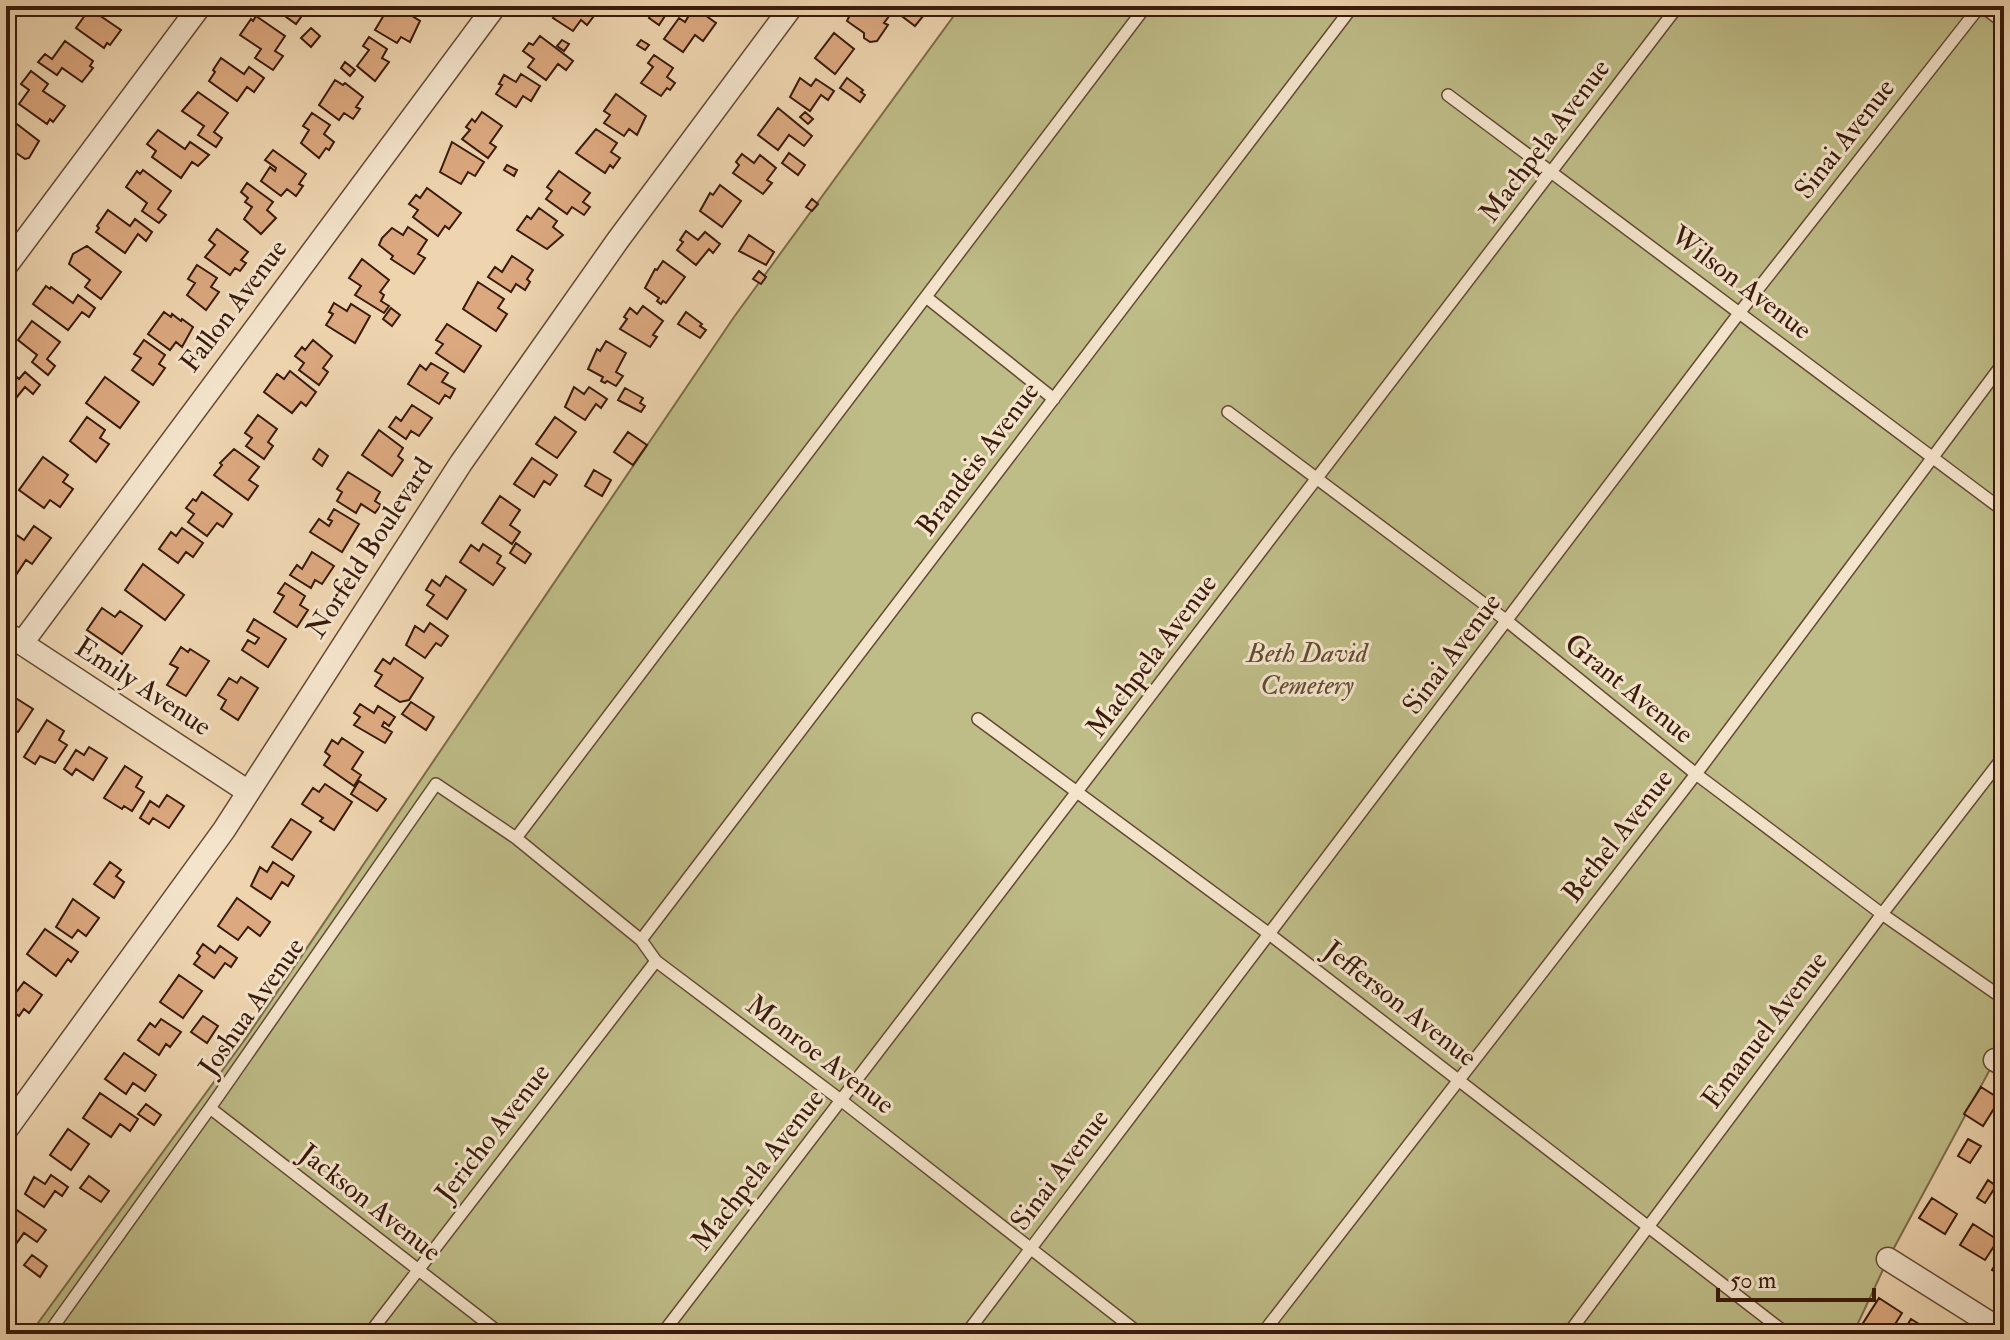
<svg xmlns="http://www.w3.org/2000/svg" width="2010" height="1340" viewBox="0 0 2010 1340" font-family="'IM FELL Double Pica',serif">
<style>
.green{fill:#bebc87;stroke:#7c6b49;stroke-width:2}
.building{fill:#dca87f;stroke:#391a0b;stroke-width:2}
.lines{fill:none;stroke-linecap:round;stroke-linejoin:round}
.lane-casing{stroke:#664934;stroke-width:14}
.street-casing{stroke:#664934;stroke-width:25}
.lane{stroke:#f4e4cc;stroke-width:11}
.street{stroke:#f4e4cc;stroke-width:22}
.labels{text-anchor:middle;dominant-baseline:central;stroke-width:6;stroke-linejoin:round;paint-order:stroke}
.street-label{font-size:28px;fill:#391a0b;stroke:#f4e4cc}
.park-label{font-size:28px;font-style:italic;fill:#614b30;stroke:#f4e4cc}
</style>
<rect width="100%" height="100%" fill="#eed5b0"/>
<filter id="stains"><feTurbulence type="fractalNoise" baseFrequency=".0025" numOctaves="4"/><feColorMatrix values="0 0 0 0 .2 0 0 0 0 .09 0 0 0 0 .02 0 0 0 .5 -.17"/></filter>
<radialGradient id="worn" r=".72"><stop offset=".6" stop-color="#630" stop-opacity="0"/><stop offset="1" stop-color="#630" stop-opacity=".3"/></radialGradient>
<path class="green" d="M961,6H2004V1051L1995,1060L1888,1259L1853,1334H30L246,1038L734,317Z"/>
<path class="building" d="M87,6H104L99,15L121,30L110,45L107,43L104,48L76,28L90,8Z
M271,6H321L317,12L309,6L296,24Z
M385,6H396L420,21L410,42L401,37L397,43L375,30L384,15L380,12Z
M556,6H589L597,12L587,25L581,20L573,31L553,18L560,9Z
M645,6H670L671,7L659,25L649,18L653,11Z
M854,6H862L868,10L870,6H877L890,15L884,23L888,25L877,41L870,42L864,38V33L847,21Z
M906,6H913L924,15L915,26L899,14Z
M694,7L716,23L703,41L695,35L683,52L664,39L679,18L685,22Z
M256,16L285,36L275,51L283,56L273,70L255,58L261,49L240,35L251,19L253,21Z
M311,28L320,36L311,47L301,38Z
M834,33L854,49L835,74L815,58Z
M540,36L573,61L566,70L558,64L546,80L528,67L534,59L523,51L529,43L533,45Z
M369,37L387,49L382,58L389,62L375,81L357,66L369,50L363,46Z
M562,40L569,44L564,51L557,46Z
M641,40L649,45L645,50L637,45Z
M65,41L93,61L90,66L93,68L82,82L62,68L57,75L38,62L45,54L52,59Z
M654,55L673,68L667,77L675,83L670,90L667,88L661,96L641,83L653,67L648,63Z
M221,58L244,74L249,67L264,78L254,92L247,87L237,101L209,81L215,72L213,70Z
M345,62L355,70L350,76L341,68Z
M31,71L48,84L43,91L65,106L53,122L50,119L47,124L19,104L29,90L21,84Z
M521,74L540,86L531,101L523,96L516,107L496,94L502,85L499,84L504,75L516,82Z
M800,78L811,86L816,79L834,91L828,100L821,95L810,111L790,97Z
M847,78L863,90L861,92L865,95L860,102L840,88Z
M335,80L343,85L345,83L363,97L356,107L360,109L353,119L344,113L339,120L319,105Z
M198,92L228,113L214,132L222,138L216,147L198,135L204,126L182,111Z
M616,94L646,116L637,135L629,129L624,136L604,123L610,115L604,111Z
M778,108L812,136L804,146L789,135L778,150L758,135Z
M482,112L502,126L490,143L496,147L488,158L462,139L470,130L466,127L472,119L475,122Z
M805,112L813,119L808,124L800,117Z
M312,113L330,125L324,134L334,142L329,150L326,148L319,158L301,143L309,130L303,126Z
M9,118L39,141L29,158L25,159L6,146V122Z
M596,129L617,143L611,152L620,158L613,168L610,165L605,173L576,153Z
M158,130L185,149L190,142L209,155L198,166L192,162L181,178L152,157L156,151L147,144Z
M452,142L484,162L475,176L468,172L461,184L440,172Z
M273,150L306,174L299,184L303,186L296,196L287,189L281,196L261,181L270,167L275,171L276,168L265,160Z
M789,153L805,165L798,175L782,163Z
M742,154L754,163L760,155L776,168L767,180L772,183L763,194L733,173L739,165L736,162Z
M507,165L517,170L514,176L504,170Z
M143,170L171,191L158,209L166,215L159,223L142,211L147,203L126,187L137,171L140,174Z
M559,171L590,193L583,202L590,207L584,215L572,207L567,214L546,199L552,191L547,187Z
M247,183L273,202L267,210L276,218L261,234L244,219L252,207L245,202L248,198L241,192Z
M720,185L741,201L722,227L700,211L710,193L713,195Z
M427,188L461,213L449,229L445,226L438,236L413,217L418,210L409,204L416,195L420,198Z
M812,199L818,204L812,211L806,207Z
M539,208L557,221L553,227L563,235L547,249L517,230L527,216L531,219Z
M108,210L130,226L135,219L152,232L146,241L138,234L125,253L96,232L99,228L97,226Z
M408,227L427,240L418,254L425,258L414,274L391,259L393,256L379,245L382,238L392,228L403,235Z
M217,229L248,252L241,260L246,263L240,271L235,268L230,275L205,257L215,245L209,240Z
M686,231L698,240L705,232L720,244L713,253L709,249L696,265L677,250L683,242L680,240Z
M749,235L774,252L766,265L739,251Z
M87,246L121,272L101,299L85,287L90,280L69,264L73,254Z
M512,256L533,270L527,279L530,282L525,290L516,284L511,292L488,277L495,267L502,272Z
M362,259L389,280L380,292L384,295L381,301L389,306L384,313L355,295L361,286L349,278Z
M663,261L685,277L666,303L663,301L661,304L657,301L659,298L645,288L655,269L657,270Z
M197,265L217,278L211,287L219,292L206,310L187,295L195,283L188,279Z
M759,271L766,277L761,284L753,279Z
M478,282L504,299L498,308L507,314L496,331L463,309Z
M46,286L50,289L51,287L73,303L78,295L95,308L89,317L82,312L68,330L33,304Z
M334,303L347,311L351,304L370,316L355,343L326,325L333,314L329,312Z
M643,306L663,321L653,335L657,337L650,347L620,329L627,319L624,317L630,308L637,314Z
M391,308L400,315L392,326L383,319Z
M164,312L171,317L172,314L181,321L182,319L193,327L182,347L176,342L170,350L148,334Z
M686,312L702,324L700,326L706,330L700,338L678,324Z
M32,321L60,342L47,359L55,366L48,375L32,362L37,355L18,340Z
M447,324L481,346L464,372L436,353L443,344L436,340Z
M144,340L165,355L159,364L165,368L153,385L132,370L141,358L134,354Z
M313,340L332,356L323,368L328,372L319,385L299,370L304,363L295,356L302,347L305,350Z
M606,341L626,353L616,372L623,376L616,386L607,381L605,383L601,381L603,377L588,369L597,349L600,351Z
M431,363L448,373L442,382L455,389L450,398L445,395L439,404L408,384L420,365L426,370Z
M6,367L19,379L25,372L40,385L33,394L25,387L12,403L6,398Z
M290,371L316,392L306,406L301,402L292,413L264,392L277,374L284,379Z
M105,377L139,402L120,428L86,403Z
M574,387L584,394L589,387L607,399L601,408L596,404L585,420L565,407Z
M625,388L643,398L640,403L645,406L641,412L618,400Z
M412,405L432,418L419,436L411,431L406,439L389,427L396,417L401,421Z
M258,415L277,429L268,442L273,446L264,459L246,446L252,438L245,433Z
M87,417L105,430L100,438L109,444L96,462L70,441Z
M555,417L576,432L557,458L536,444Z
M379,430L403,448L398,456L403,460L392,476L362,455Z
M628,432L647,445L633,465L614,452Z
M234,449L259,467L249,480L258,486L248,500L214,475L222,465L220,463Z
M319,449L328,456L322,466L313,459Z
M43,457L68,475L63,482L73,489L60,507L50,500L44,508L19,490Z
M532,458L557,475L550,485L544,481L534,497L514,484Z
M594,470L611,480L602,496L585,486Z
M348,472L380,492L375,501L381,505L375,513L361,504L356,513L337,501L342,492L337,489Z
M202,492L232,514L223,527L217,523L207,536L188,522L194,514L186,508L193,499L196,501Z
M500,496L520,510L510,525L520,532L512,544L482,523Z
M334,509L359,524L342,552L310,532L319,519L329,526L332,521L328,519Z
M34,526L51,538L32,564L26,560L16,575L6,568V531L8,529L24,540Z
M182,528L203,543L193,557L186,552L178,563L159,549L171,532L176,536Z
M516,543L531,554L525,563L510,553Z
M483,544L501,556L497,563L505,568L493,585L460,562L471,545L479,551Z
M312,552L334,566L322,584L315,580L311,588L290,575L297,565L302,569Z
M143,564L184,595L165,620L125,590Z
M446,576L466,590L447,619L427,605L434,595L426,590L432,580L440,586Z
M285,583L305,596L300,605L308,610L297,627L274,612L284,596L278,593Z
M102,608L115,617L120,611L142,626L122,654L87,630Z
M254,619L286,639L268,667L242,650L248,640L255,644L259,638L247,631Z
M430,623L448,636L441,646L436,643L425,658L406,645L415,626L424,632Z
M181,647L188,652L190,649L209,661L186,696L167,685L178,668L170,664Z
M394,658L423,678L409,700L400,702L375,686L382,675L375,671L383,659L390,664Z
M241,677L258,688L238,720L221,709L226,700L218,695L229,678L237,683Z
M14,697L33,709L18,732L6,725V708Z
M411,702L434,717L426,730L402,714Z
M360,704L374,713L378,706L395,717L389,726L384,722L382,726L392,732L385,743L354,725L360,717L354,713Z
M47,720L64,731L59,740L67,745L55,763L40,756L35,764L24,757Z
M342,738L363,752L352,769L361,775L354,786L324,765L330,756L325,752L332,740L338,744Z
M89,747L107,758L93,780L76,769L72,775L64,769L76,750L84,755Z
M125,766L142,777L136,787L144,792L132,811L124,806L122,809L104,798Z
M359,781L386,799L377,811L351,794Z
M325,784L352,802L334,830L320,821L323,818L302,804L313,788L319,792Z
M167,795L184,806L169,828L153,818L149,824L140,818L150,801L159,807Z
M291,819L311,832L292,860L272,847Z
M110,862L121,870L116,876L124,882L114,898L94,884Z
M273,862L294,876L288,886L282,882L271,899L251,886L260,867L267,872Z
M237,898L270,922L260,936L248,927L238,940L218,926Z
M73,899L99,918L86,936L78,930L72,938L56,927Z
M45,929L78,952L71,962L68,959L56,976L27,954Z
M203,944L215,953L220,946L237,958L231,967L225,963L214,978L194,964L200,956L197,953Z
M179,975L202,991L183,1018L160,1002Z
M24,982L42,995L29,1013L24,1009L19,1016L6,1006V994L12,998Z
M203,1016L218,1026L207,1043L191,1032Z
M161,1019L181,1032L170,1047L166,1044L159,1055L138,1040L150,1023L155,1027Z
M6,1021L13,1026L8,1032L12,1035L6,1044Z
M124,1053L156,1075L145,1091L133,1083L126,1094L105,1079Z
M1981,1087L2000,1099L1983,1126L1964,1114Z
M100,1093L138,1119L130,1131L120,1124L111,1137L83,1118Z
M146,1104L161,1115L154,1125L138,1114Z
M68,1129L89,1144L71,1170L50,1155Z
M1968,1139L1981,1146L1970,1163L1958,1156Z
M51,1175L68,1187L62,1196L55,1191L44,1207L25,1194L34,1177L45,1184Z
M89,1176L109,1191L101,1202L80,1188Z
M1988,1180L1996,1186L1985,1203L1977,1198Z
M1932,1198L1957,1214L1945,1234L1919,1218Z
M11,1206L46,1230L37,1242L24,1233L13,1248L6,1243V1213Z
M1973,1224L1998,1240L1985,1260L1960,1245Z
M2004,1251V1278L1992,1270Z
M32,1255L47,1266L40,1277L24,1265Z
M1879,1298L1902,1313L1889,1334H1863L1858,1331Z
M1911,1319L1932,1332L1931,1334H1902Z"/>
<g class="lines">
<defs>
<path id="lane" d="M1982,6L2004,23
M1448,95L2004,511
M926,297L1054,399
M1228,412L1507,621L1696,774L1882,914L2004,999
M978,719L1268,933L1787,1334
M516,838L1146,6
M641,940L1353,6
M210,1108L501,1334
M48,1334L210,1108L436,784L516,838L641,940L656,961L842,1101L1140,1334
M369,1334L656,961
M662,1334L1678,6
M966,1334L1740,312L1980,6
M1262,1334L1696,774L2004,362
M1568,1334L1882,914L2004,756"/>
<path id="street" d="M6,266L200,6
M6,633L247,791
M22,643L495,6
M1995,1060L2004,1065
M6,1130L224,830L461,463L618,240L792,6
M1888,1259L2004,1332"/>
</defs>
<use href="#lane" class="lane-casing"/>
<use href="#street" class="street-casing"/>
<use href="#lane" class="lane"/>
<use href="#street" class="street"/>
</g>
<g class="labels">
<g class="street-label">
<text transform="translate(1845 139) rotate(-52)">Sinai Avenue</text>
<text transform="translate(1545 141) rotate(-53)">Machpela Avenue</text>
<text transform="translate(1741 283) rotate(37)">Wilson Avenue</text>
<text transform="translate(234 306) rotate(-53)">Fallon Avenue</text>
<text transform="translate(978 459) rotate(-53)">Brandeis Avenue</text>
<text transform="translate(370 548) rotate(-57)">Norfeld Boulevard</text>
<text transform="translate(1452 654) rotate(-53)">Sinai Avenue</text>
<text transform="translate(1152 656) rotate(-53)">Machpela Avenue</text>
<text transform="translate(143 687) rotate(33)">Emily Avenue</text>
<text transform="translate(1629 689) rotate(39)">Grant Avenue</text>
<text transform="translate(1618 836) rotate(-52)">Bethel Avenue</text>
<text transform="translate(1400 1004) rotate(38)">Jefferson Avenue</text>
<text transform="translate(252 1007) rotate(-55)">Joshua Avenue</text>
<text transform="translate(1765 1030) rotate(-53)">Emanuel Avenue</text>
<text transform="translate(820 1055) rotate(37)">Monroe Avenue</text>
<text transform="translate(493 1133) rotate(-52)">Jericho Avenue</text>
<text transform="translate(758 1170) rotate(-52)">Machpela Avenue</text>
<text transform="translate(1060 1170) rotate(-53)">Sinai Avenue</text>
<text transform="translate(370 1203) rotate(38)">Jackson Avenue</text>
</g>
<g class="park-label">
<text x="1307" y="653">Beth David<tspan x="1307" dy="32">Cemetery</tspan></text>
</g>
</g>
<rect width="2010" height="1340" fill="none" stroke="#eed5b0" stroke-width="32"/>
<rect x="8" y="8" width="1994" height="1324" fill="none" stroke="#391a0b" stroke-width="4"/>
<rect x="16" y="16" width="1978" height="1308" fill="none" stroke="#391a0b" stroke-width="2"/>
<path d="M1718 1288v12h156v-12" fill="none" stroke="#391a0b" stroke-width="4"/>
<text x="1730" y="1288" font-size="24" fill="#391a0b" stroke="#f4e4cc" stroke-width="6" paint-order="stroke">50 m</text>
<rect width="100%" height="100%" filter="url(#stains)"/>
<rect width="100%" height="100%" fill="url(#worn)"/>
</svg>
